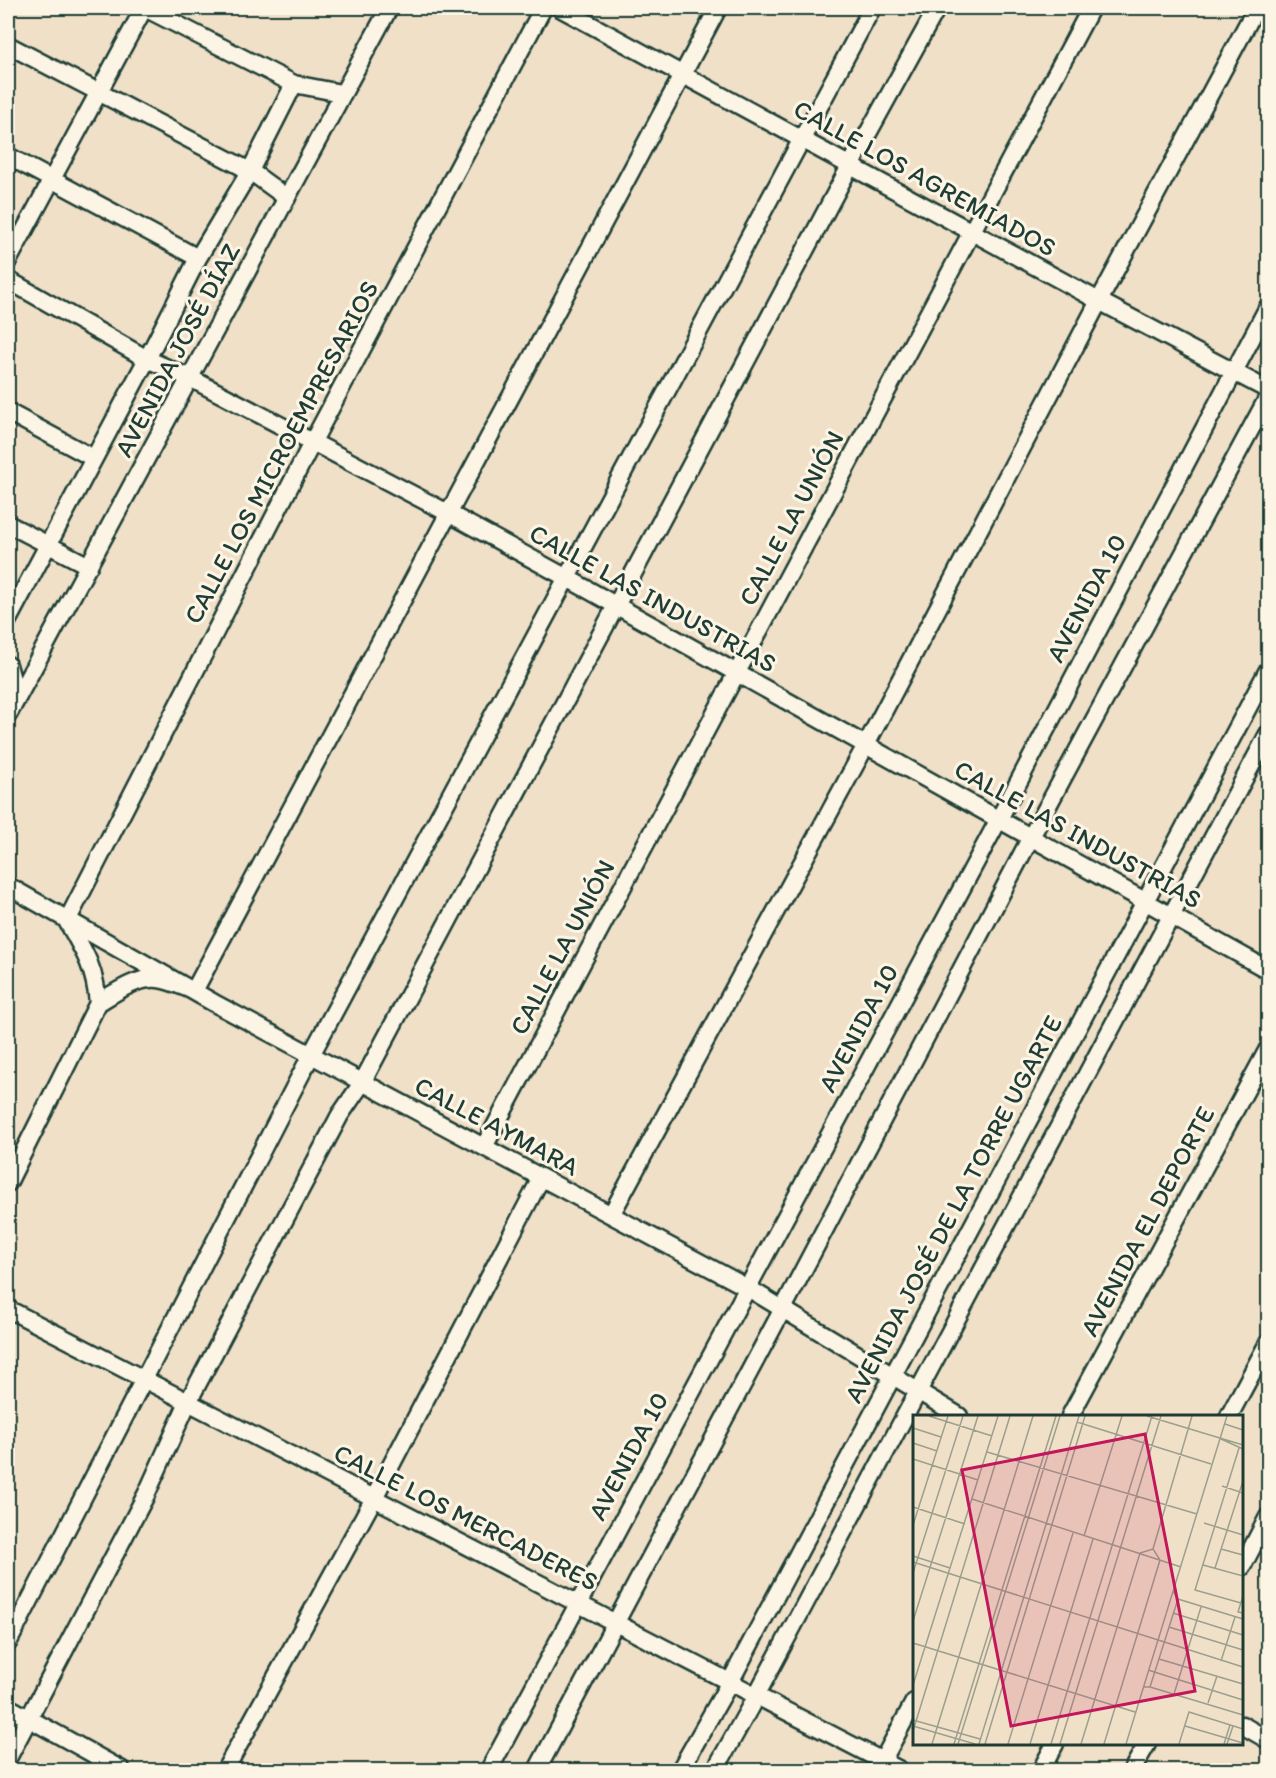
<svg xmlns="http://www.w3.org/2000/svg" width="1276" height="1778" viewBox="0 0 1276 1778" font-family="Itim,sans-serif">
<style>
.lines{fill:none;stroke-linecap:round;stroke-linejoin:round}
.minor-casing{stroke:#1f3d34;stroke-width:21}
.minor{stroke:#fcf5e5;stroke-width:16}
.labels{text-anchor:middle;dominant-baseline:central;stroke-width:6;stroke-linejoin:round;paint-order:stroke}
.street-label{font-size:26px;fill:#1f3d34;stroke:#fcf5e5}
.inset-road{fill:none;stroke:#9c9f8d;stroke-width:1.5}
.view{fill:#c2185b;fill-opacity:0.15;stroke:#c2185b;stroke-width:3}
.inset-edge{fill:none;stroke:#1f3d34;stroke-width:3}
</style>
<rect width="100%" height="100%" fill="#f0e0c8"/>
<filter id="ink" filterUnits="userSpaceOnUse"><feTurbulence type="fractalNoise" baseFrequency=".0167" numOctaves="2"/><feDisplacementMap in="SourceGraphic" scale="12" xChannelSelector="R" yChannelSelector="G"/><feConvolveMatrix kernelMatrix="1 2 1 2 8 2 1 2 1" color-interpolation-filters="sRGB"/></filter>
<g filter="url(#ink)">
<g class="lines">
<defs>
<path id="minor" d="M145,8L294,84
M560,8L1099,301L1268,390
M8,45L250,171L287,198
M8,156L198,258
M8,261L144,8
M8,280L147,359L190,378L448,513L567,578L1268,970
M8,412L93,458
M8,524L89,566
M8,620L147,359L198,258L250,171L294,84L341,93
M8,665L17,698
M8,715L389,8
M8,886L214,1003L748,1288L959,1416
M98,1003C116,992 136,977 158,979C170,980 183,987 194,991L718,8
M484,1147L1091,8
M8,1183L98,1003C95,968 84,951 67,921L312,443L543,8
M611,1215L866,745L1099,301L1256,8
M8,1309L900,1770
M1070,1416L1268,1049
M1229,1416L1268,1343
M1242,1567L1268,1517
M8,1643L311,1055L872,8
M8,1707L122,1770
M1242,1725L1268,1740
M8,1758L146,1495L188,1402L340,1115L362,1083L850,166L937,8
M878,1769L914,1702
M225,1770L374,1498L541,1178
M489,1770L999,819L1268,307
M537,1770L786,1303L1031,837L1268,397
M680,1770L730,1682L1268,670
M715,1770L749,1709L1268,734
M1041,1770L1055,1744
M1132,1770L1147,1744"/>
</defs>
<use href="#minor" class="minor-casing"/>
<use href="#minor" class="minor"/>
</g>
</g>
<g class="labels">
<g class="street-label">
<text transform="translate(925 178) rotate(29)">CALLE LOS AGREMIADOS</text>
<text transform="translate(177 350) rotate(-62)">AVENIDA JOSÉ DÍAZ</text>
<text transform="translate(281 452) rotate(-62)">CALLE LOS MICROEMPRESARIOS</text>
<text transform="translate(791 518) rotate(-62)">CALLE LA UNIÓN</text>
<text transform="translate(653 598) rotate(29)">CALLE LAS INDUSTRIAS</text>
<text transform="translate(1086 598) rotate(-62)">AVENIDA 10</text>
<text transform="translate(1078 834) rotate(29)">CALLE LAS INDUSTRIAS</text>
<text transform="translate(562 947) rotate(-62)">CALLE LA UNIÓN</text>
<text transform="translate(858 1028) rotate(-62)">AVENIDA 10</text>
<text transform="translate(497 1126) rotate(28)">CALLE AYMARA</text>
<text transform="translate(953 1209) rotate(-62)">AVENIDA JOSÉ DE LA TORRE UGARTE</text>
<text transform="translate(1147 1221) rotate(-62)">AVENIDA EL DEPORTE</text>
<text transform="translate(628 1456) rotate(-62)">AVENIDA 10</text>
<text transform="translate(466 1517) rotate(27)">CALLE LOS MERCADERES</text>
</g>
</g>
<g transform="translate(913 1415)">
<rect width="330" height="330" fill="#f0e0c8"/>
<path class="inset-road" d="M16,1L79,21M234,1L330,30M164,7L298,49M312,9L330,15M0,13L28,22M308,24L330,34M0,28L24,36M326,33L282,175L328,188M74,37L284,99M0,44L65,65M309,71L330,78M59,84L268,152M0,92L52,109M291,108L330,120M0,110L35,1M171,121L209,1M308,134L330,140M0,141L37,153M0,147L330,252M290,150L330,161M302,153L330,66M0,158L50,1M260,176L265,184L330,204M330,181L325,197L330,198M260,198L330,220M0,206L65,1M256,212L330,235M0,228L222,297M246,244L330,269M308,246L322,202M235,255L330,285M0,270L85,1M230,272H237L265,184M237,272L330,300M261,279L288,192M295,288L304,261M0,305L67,324M0,311L62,329M272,311L330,328M0,316L97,1M19,329L120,1M41,329L143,1M45,329L147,1M66,329L166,1M72,329L172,1M95,329L160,118M117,329L180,124M138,329L239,1M147,329L248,1M168,329L227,138L240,134M191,329L247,145L240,134L279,1M213,329L314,1M266,329L276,297L330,314M311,329L317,310M314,329L320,311"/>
<path class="view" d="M232,19L282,276L98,311L49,55Z"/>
<rect width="330" height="330" class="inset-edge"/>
</g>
<rect width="1276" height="1778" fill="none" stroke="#fcf5e5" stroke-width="30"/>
<rect x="15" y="15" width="1246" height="1748" fill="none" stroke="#1f3d34" stroke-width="2" filter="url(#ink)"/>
</svg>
